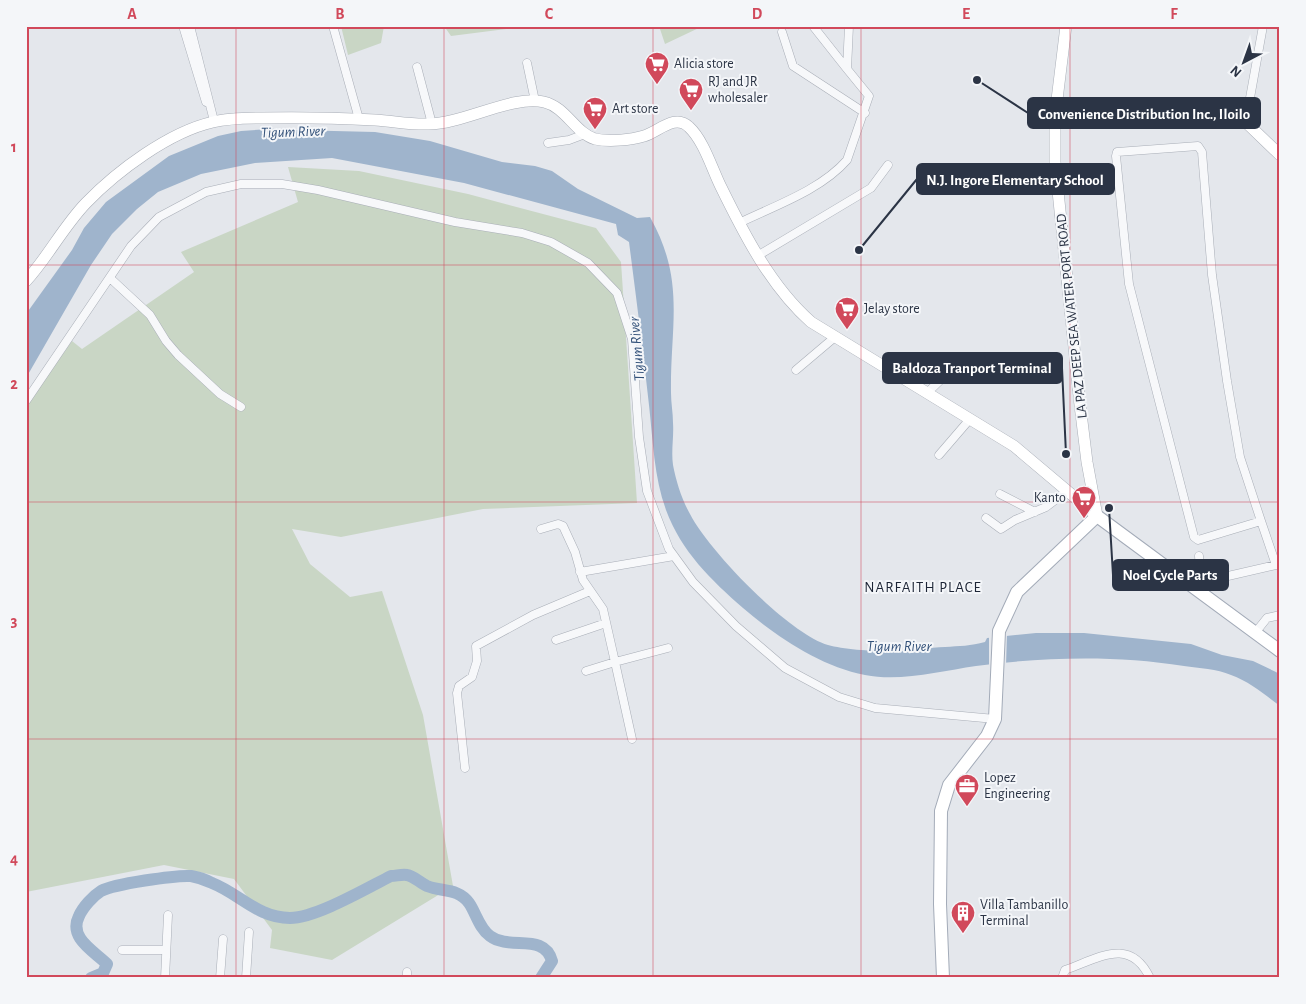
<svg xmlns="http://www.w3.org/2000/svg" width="1306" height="1004" viewBox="0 0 1306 1004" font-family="'Alegreya Sans',sans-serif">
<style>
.green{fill:#c9d6c5}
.water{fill:#9fb4cc}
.pier{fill:#e4e7ec}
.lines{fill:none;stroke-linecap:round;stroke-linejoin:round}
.river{stroke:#9fb4cc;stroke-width:12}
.street-casing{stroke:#a9aeb7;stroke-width:9}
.secondary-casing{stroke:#a9aeb7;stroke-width:12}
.primary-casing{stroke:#a3abb8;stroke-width:14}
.street{stroke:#f7f8fa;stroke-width:8}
.secondary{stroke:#fff;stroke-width:11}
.primary{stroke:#fff;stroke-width:12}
.grid{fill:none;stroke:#d1495b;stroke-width:1;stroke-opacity:0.55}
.labels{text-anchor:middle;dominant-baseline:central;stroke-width:4;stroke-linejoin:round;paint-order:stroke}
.poi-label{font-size:14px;fill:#2b3445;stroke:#f4f6f9;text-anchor:start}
.street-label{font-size:14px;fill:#2b3445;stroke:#f4f6f9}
.water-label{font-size:15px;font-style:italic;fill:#34527a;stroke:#f4f6f9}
.neighbourhood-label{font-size:15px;letter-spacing:1px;fill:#1d2536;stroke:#f4f6f9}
.leader{fill:none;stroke:#2b3445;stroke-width:2}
.callout-dot{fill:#2b3445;stroke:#f4f6f9;stroke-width:2}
.callout{fill:#2b3445;stroke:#2b3445;stroke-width:2}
.callout-label{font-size:15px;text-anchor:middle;font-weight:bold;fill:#fff}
.neatline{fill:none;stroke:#d1495b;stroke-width:2}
.grid-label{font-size:16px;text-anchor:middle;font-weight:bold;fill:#d1495b}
</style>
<rect width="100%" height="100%" fill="#e4e7ec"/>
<path class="green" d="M341,26H384L381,43L348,55Z
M444,26H529L451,36Z
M659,26H703L665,44Z
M288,167L359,171L468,194L596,228L621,262L637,503L483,509L341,537L292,529L310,564L350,597L382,591L423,715L453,886L332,960L270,948L272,930L234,879L164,865L26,892V406L72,341L82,349L194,272L181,252L298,202Z"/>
<path class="water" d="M285,128L293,130L375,132L430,141L502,162L535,166L552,171L578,189L637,218L650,217C686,281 670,325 671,393C671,403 673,413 673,423C674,437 671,451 673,465C676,481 682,500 690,514C709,551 789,634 828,645C845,650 882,652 900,651C915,651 929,647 945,647C959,646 971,646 985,642L987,638L1036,633H1084L1191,644L1222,655L1253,661L1276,672L1280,675V706C1264,694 1250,682 1231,675C1217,669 1199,668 1184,666C1115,655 1045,657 976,666C941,671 901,682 865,675C820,666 777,637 743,608C711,580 681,551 666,510C654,477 653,441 649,405C643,351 636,296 629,242L618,235L616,224L464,183L332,158L255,163L201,174L158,192L137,209L112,234L91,265L26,378V314L72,250L84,228L106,202L169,156L218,136L241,131Z"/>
<path class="pier" d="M1007,634L1006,665L989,667V635Z"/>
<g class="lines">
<path class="river" d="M91,978L103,973L107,964C94,951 68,938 79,916C83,907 93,896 101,891C114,884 175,875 191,876C197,877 206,880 212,883C240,894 258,918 290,918C316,918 367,888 391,876C396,876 402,874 407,875C414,876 420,883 427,886C442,892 458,888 469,903C476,913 479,928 490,936C510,951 544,932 552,961L541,978"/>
<defs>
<path id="street" d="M183,26L206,102
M190,26L214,121
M333,26L359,119
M813,26L847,69
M782,32L793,66L865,113
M527,63L535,101
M417,67L432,124
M1246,120L1263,26
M548,143L569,140L585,134
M1198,146L1202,152L1212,275L1227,381L1240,457L1261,521L1198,540L1194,537L1129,284L1116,156L1117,152Z
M739,223C774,206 821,190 847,160L869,96L847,69L849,26
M759,255L871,188L888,165
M110,278L150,315L166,341L178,355L220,394L241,407
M796,370L835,337
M927,393L953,368
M26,401L131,246L159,217L206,192L241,184H282L318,190L455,222L522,233L551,242L588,263L617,293L632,339L639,437L647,491L669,549L693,582L736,626L785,668L839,697L875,708L995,719
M939,455L970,419
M1000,494L1035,512
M986,518L1001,529L1015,520L1046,507L1067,491
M1261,521L1276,565
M541,529L558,524L563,526L575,552L583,580L603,609L615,662L668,648
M580,572L674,556
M1182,579L1200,571L1199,556
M1189,585L1280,564
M1255,633L1267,618L1280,615
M556,640L606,623
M586,671L615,662L632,739
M465,768L457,693L459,686L472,677L477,661L476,646L533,615L590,591
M122,950H166
M407,972V978
M165,978L168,915
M220,978L223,939
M246,978L249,932
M1062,978L1065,970C1099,958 1130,936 1150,978"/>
<path id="secondary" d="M1066,26L1055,116V162L1080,405L1087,462L1097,516
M1055,116L1229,106L1280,155
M26,281C48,257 63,227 86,203C117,171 169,132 213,122C229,118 246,118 262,118C300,117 337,118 375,120C393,121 411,125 429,124C462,124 515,94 544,102C566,107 575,133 595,139C609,142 631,140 644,136C658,132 675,113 689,127C704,141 712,169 721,187C744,234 771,287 811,322L1014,446L1097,516"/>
<path id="primary" d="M943,978L940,904L941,811L949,785L987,736L995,719L999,631L1017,592L1097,516L1280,651"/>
</defs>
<use href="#street" class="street-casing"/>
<use href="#secondary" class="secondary-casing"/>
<use href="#primary" class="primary-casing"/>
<use href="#street" class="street"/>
<use href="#secondary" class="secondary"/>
<use href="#primary" class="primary"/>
</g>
<path class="grid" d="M236,26V978M444,26V978M653,26V978M861,26V978M1070,26V978M26,265H1280M26,502H1280M26,739H1280"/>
<defs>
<symbol id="supermarket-pin" viewBox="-11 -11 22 30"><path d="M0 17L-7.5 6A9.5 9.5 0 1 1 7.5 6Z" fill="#d1495b" stroke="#f4f6f9"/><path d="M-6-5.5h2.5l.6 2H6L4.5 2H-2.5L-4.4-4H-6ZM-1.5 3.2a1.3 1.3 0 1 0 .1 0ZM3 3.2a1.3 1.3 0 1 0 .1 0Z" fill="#fff"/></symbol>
<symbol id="office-pin" viewBox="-11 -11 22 30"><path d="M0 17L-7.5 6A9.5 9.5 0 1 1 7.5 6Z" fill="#d1495b" stroke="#f4f6f9"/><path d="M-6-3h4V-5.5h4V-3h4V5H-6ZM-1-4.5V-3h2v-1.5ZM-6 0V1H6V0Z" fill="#fff"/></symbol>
<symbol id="building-pin" viewBox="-11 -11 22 30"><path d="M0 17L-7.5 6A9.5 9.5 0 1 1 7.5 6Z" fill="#d1495b" stroke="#f4f6f9"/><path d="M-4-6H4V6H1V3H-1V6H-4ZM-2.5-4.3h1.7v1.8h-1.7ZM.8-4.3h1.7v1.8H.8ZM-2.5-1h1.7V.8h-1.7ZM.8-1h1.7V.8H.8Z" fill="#fff"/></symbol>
</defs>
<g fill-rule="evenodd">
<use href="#supermarket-pin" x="643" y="50" width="28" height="38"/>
<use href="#supermarket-pin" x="677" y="76" width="28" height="38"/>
<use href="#supermarket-pin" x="581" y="95" width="28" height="38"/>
<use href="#supermarket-pin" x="833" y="295" width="28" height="38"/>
<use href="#supermarket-pin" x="1070" y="484" width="28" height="38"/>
<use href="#office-pin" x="953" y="772" width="28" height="38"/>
<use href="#building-pin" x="949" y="899" width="28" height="38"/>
</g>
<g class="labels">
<g class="poi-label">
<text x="674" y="64">Alicia store</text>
<text x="708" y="82">RJ and JR<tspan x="708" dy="16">wholesaler</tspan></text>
<text x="612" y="109">Art store</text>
<text x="864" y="309">Jelay store</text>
<text x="1066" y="498" text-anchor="end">Kanto</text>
<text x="984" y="778">Lopez<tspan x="984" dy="16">Engineering</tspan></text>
<text x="980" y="905">Villa Tambanillo<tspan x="980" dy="16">Terminal</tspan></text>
</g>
<g class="street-label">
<text transform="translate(1072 316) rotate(-96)">LA PAZ DEEP SEA WATER PORT ROAD</text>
</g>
<g class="water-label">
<text transform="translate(293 132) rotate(-2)">Tigum River</text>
<text transform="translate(637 349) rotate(-95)">Tigum River</text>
<text x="899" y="646">Tigum River</text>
</g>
<g class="neighbourhood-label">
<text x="923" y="587">NARFAITH PLACE</text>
</g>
</g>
<path class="leader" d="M977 80L1028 113M859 250L917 179M1066 454L1062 368M1109 508L1113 575"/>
<g class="callout-dot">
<circle cx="977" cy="80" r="5"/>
<circle cx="859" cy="250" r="5"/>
<circle cx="1066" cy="454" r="5"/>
<circle cx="1109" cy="508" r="5"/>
</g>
<g class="callout">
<rect x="1028" y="98" width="232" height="30" rx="5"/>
<rect x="917" y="164" width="197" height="30" rx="5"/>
<rect x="883" y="353" width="179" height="30" rx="5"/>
<rect x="1113" y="560" width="115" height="30" rx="5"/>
</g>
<g class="callout-label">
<text x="1144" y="119">Convenience Distribution Inc., Iloilo</text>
<text x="1015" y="185">N.J. Ingore Elementary School</text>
<text x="972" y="373">Baldoza Tranport Terminal</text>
<text x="1170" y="580">Noel Cycle Parts</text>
</g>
<rect width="1306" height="1004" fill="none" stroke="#f4f6f9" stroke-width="55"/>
<g transform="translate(1244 62) rotate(221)" stroke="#f4f6f9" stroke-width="4" paint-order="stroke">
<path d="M0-4L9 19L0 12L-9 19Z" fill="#2b3445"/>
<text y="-8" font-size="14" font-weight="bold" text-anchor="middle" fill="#2b3445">N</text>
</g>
<rect x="28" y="28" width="1250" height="948" class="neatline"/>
<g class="grid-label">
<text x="132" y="19">A</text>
<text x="340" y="19">B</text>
<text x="549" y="19">C</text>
<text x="757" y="19">D</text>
<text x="966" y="19">E</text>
<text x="1174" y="19">F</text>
<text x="14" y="152">1</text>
<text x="14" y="389">2</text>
<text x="14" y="626">3</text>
<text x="14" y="864">4</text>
</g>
</svg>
